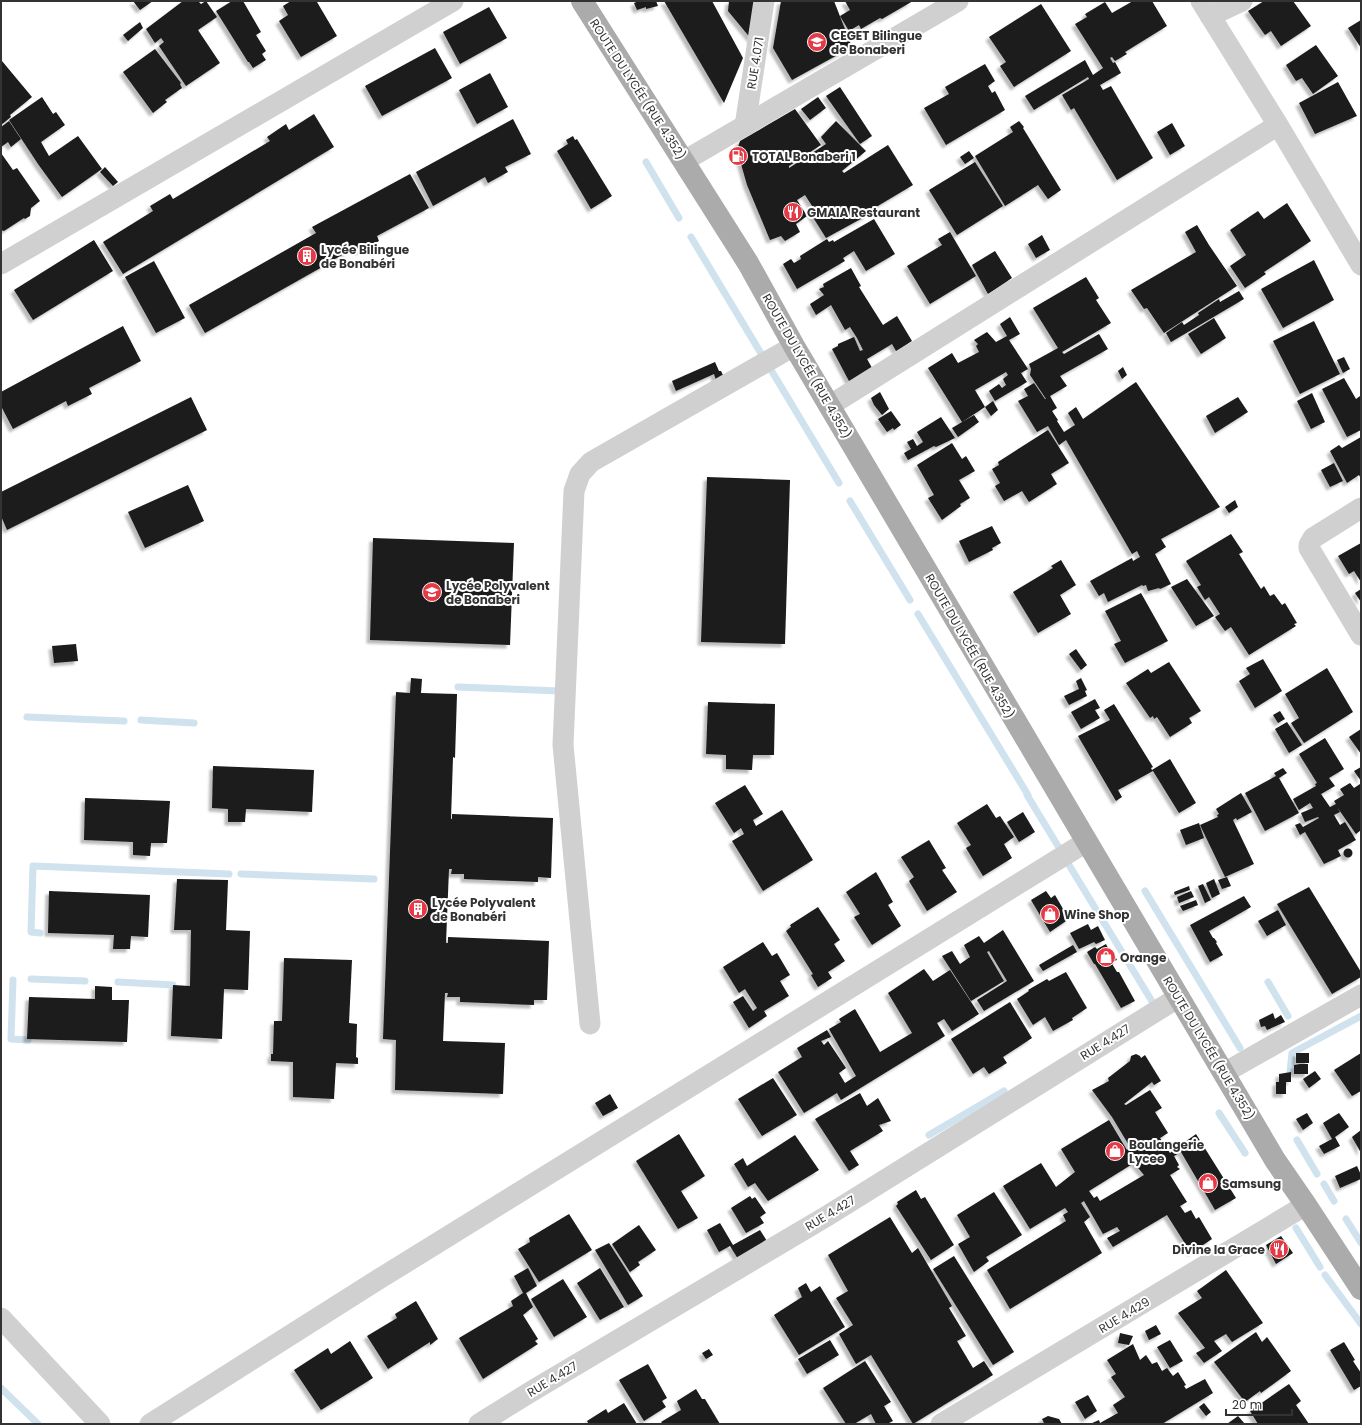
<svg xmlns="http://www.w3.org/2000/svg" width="1362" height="1425" viewBox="0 0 1362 1425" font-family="Poppins,sans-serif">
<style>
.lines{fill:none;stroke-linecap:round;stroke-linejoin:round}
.stream{stroke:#cfe2ee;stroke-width:7}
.building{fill:#1a1a1a;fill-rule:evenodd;filter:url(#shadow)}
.minor{stroke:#d0d0d0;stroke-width:21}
.major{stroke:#ababab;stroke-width:22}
.labels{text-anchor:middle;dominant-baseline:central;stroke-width:4;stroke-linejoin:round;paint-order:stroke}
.poi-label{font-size:12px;font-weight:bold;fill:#333;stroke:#fff;text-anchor:start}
.street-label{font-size:12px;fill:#333;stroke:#fff}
</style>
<defs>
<filter id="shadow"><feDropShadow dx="-3.5" dy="3.5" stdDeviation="1" flood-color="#0004"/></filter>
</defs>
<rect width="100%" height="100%" fill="#fff"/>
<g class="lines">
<path class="stream" d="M646,162L679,218
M691,237L839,483
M850,501L910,600
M918,614L1028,795
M458,687L560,691
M27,717L124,721
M141,720L194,723
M1027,795L1058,846
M1069,865L1153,1003
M241,874L374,879
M1145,891L1240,1048
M40,933L31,932L33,866L229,874
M31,979L85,981
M13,980L11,1039L28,1040
M118,982L173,985
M1268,982L1288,1016
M1290,1072L1292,1053L1361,1016
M1219,1113L1245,1153
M929,1135L1004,1091
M1297,1140L1317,1174
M1324,1184L1334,1201
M1346,1219L1361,1243
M1296,1228L1320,1267
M1325,1275L1361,1324
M1,1388L38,1424"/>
</g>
<path class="building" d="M133,1H153L140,10Z
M183,1H198L201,4L206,1L217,17L198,30L220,63L186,86L159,46L164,42L161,38L155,43L146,29Z
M232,1H243L261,32L256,35L266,51L262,54L266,60L253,68L249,62H248L216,11Z
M291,1H319L317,2L337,36L301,57L279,21L288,15L283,6Z
M639,1H656L658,6L646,9V7L637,10L634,3Z
M664,1H712L743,58L724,103Z
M729,1H757L752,40L728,11Z
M781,1H834L852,47L792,80L773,48Z
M845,1H913L882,19L880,18L861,29L859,25L849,31L840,16L850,10Z
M1133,1H1152L1167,26L1125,52L1127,54L1115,61L1112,57L1110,58L1113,63L1115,62L1121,73L1100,85L1103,90L1111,86L1153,158L1117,180L1074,108L1071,110L1062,95L1089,79L1088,77L1034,110L1025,96L1085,60L1093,75L1103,68L1075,24L1087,17L1085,14L1105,2L1112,13Z
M1264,1H1293L1311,26L1281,46L1271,31L1265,35L1248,11Z
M1041,4L1071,51L1014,87L1000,66L1006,62L989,37Z
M489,7L507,38L460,64L443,32Z
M1361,20V48L1348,28Z
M140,22L143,28L128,41L123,35Z
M1316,45L1338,76L1313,94L1302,78L1296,81L1286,65Z
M435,48L452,78L382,116L365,86Z
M155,49L181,83L180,84L182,88L165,100L167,102L153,113L123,72Z
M2,61L32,97L10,115L11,117L1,125V62Z
M985,64L995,81L988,86L992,93L995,91L1005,110L946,145L924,108L949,94L945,87Z
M490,73L508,107L477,124L459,90Z
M1338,82L1357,116L1315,134L1299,103Z
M840,87L872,136L860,144L826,96Z
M42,97L53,114L56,112L65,125L41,142L49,156L78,136L102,169L62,197L38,164L9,120Z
M818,97L826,108L810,120L801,109Z
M795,109L821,145L789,166V168L826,144L821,137L836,121L866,151L842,171L844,173L888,145L913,185L866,213L868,215L826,238L809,211L814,209L805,195L797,200L807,216L796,224L800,232L785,241L781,236L770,240L747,185L737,150L740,141Z
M314,114L334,147L123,274L103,242L153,211L150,206L170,194L173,199L270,141L267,137L286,124L289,130Z
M513,119L531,154L505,167L508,172L488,183L485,177L433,206L416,172Z
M9,121L21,139L11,147L8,142L1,147V127Z
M1019,121L1024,127L1023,128L1061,190L1048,199L1038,185L1005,206L975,156L1013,132L1010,127Z
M1172,123L1185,146L1170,155L1157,132Z
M573,136L575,140L577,139L612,196L591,209L557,151L568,144L566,140Z
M969,151L974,158L965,164L960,157Z
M1,153L13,170L17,168L40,201L31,208L30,216L25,219L24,218L4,231L1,230Z
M975,162L1003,206L957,235L929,190Z
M105,167L118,182L113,186L100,172Z
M410,174L429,208L377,236L379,241L359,252L357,247L331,261V262L205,333L189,305L316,233L312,227Z
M1287,203L1311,241L1264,272L1266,274L1245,288L1230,266L1246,255L1230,230L1258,211L1264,219Z
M874,219L895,254L866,271L854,251L843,258L845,261L797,289L783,264L791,259L794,263L801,259L800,256L827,239L829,242L833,240L834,242Z
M1197,225L1209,245L1237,286L1164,333L1147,308L1144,309L1131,290L1196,252L1185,232Z
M950,232L976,276L930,304L907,266L942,245L938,239Z
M1042,235L1050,250L1036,258L1028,244Z
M94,240L113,271L33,320L14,290Z
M995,251L1012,278L988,294L972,265Z
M1314,260L1334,300L1283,328L1261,289Z
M154,261L185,318L156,333L125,277Z
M851,268L861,286L859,287L883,325L897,316L912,341L896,351L892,344L867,359L875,373L850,383L832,349L838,346V344L854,337L860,351L863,350L857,338L850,327L845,330L831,305L816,315L810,304L824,295L819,289L824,287L823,284Z
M1086,277L1099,298L1096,300L1111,323L1062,352L1064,354L1099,334L1108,349L1060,376L1067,386L1050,396L1057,408L1052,411L1058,420L1057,421L1064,432L1075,425L1068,413L1076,407L1083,419L1136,382L1220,507L1161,539L1166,547L1155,554L1171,584L1160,589L1159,588L1148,591L1146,585L1143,586L1142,585L1108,602L1104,593L1099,596L1090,581L1132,558L1133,561L1140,557L1137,551L1132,554L1066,440L1059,445L1048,426L1037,432L1018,401L1028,396L1024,389L1034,383L1045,399H1046L1030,375L1031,369L1029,364L1058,348L1033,308Z
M1239,291L1244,299L1171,342L1166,333L1182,322L1184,325L1199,315L1198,313L1219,299L1220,302Z
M1010,317L1020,334L1009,340L1028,369L1021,373L1027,382L995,401L989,391L999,384L1002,388L1006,385L1003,379L1008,375L1006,372L975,390L985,407L962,422L928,368L952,353L958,363L979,352L976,346L978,344L974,340L987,332L996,342L1007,336L1000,324Z
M1214,318L1226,338L1201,354L1188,334Z
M1314,321L1340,374L1300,394L1273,341Z
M123,326L141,361L89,388L92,394L68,406L66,401L13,429L1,406V392Z
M1344,357L1350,369L1343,373L1337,360Z
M715,362L719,371H721L724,377L716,380L714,374L676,391L672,381Z
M1123,367L1127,375L1122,379L1118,371Z
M1344,378L1356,399L1360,396L1361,398V430L1347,437L1322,389Z
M880,392L889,409L882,415L874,405L871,398Z
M1312,393L1325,422L1311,429L1297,401Z
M191,397L207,430L7,530L1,516V492Z
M1238,397L1248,412L1215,433L1206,416Z
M993,401L998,410L991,416L985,407Z
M891,411L901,425L894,430L893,428L887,432L878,419Z
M974,415L979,422L958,437L952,428Z
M941,417L955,438L936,447L934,446L908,460L904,453L911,449L907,442L913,439L917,446L923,442L917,432Z
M1048,430L1069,463L1051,474L1057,484L1029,502L1022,491L1004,501L995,486L1000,483L992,469L999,465L998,462Z
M1361,437V479L1359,475L1347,483L1330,451L1339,445L1342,448Z
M952,443L962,459L966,456L975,471L959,480L970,498L960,504L961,506L942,520L928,498L934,495L917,465Z
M1334,463L1343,481L1330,487L1321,470Z
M707,477L790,480L785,644L701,642Z
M188,485L204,521L145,548L128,512Z
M1235,500L1238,507L1229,513L1225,507Z
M992,526L1001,543L992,548L993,550L969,562L959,541Z
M1231,534L1243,552L1239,554L1261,589L1264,586L1270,596L1274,594L1282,605L1285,603L1297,623L1294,624L1296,626L1249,655L1231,627L1225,631L1215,617L1220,614L1209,597L1205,600L1197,587L1201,585L1186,561Z
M373,538L514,543L510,645L370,640Z
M1361,543V582L1354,571L1349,574L1338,556Z
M1061,560L1076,585L1060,595L1071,614L1038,633L1013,592L1053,568L1051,566Z
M1187,579L1214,616L1196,626L1171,587Z
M1361,589V602L1355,593Z
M1141,593L1168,641L1125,663L1114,644L1121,641L1105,611Z
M76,644L78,661L54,663L52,646Z
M1076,649L1087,665L1081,670L1069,654Z
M1263,659L1282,691L1255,708L1239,681L1250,674L1246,668Z
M1169,662L1201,711L1189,718L1192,723L1170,737L1157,717L1154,719L1153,716L1150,718L1126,683L1148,669L1151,673Z
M1327,668L1353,712L1304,743L1291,723L1299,718L1285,694Z
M411,678L422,679L421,693L457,694L455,758L453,757L451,819H452V814L553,818L551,878L538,877V882L464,879V874H451L452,869H449L446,943H448V937L549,941L547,1000H534V1005L460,1002V997H447L448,993H445L443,1041L505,1043L503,1094L395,1090L396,1040L383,1039L396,692L410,693Z
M1081,678L1087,690L1085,691L1087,696L1069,705L1064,696L1079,689L1076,681Z
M1095,699L1100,708L1095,710L1100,718L1081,729L1071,712Z
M708,702L775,704L774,755H753L752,770L726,769V755L706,754Z
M1114,704L1153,767L1151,768L1152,770L1170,759L1196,803L1179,813L1153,771L1118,790L1122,797L1116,801L1078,736L1110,720L1104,710Z
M1280,711L1285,719L1278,723L1273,715Z
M1287,722L1302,745L1289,753L1275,729Z
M1361,729V754L1349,737Z
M1325,738L1344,769L1329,778L1335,786L1321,794L1330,807L1336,804L1334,801L1344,795L1340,789L1350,783L1354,788L1360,784L1361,830L1356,834L1337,807L1340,812L1334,815L1340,825L1345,822L1356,840L1338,850L1341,856L1324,864L1305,832L1300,835L1295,825L1300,823L1303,827L1319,818L1318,817L1305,822L1301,813L1313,808L1310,803L1299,810L1293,799L1316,786L1315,784L1317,783L1299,754Z
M213,766L314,770L312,812L246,809L245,822H228V809L212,808Z
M1361,767V781L1354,771Z
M1283,768L1287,773L1279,778L1299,813L1265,831L1245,793L1276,776L1274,773Z
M745,785L763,814L753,820L756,826L782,810L813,860L763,891L732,841L744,834L741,828L734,833L715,803Z
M1241,793L1252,812L1237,820L1236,818L1233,820L1254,864L1225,877L1200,825L1218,817L1217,815L1219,814L1216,809Z
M85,798L170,801L167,843H151L150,856L133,855V842L84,840Z
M987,804L996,818L1000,816L1014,837L1004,844L1012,858L983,876L966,848L971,845L957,823Z
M1023,812L1035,832L1019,842L1007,822Z
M1199,823L1204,838L1186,845L1180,830Z
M929,840L946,868L942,870L957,892L927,911L909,881L914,877L901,857Z
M1343.5 853a4.5 4.5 0 1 1 9 0a4.5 4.5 0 1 1-9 0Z
M876,872L893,902L888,905L901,926L872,945L854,917L860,914L846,892Z
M1227,877L1231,886L1222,889L1218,880Z
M177,879L228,880L226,930L250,931L248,990L224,989L222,1039L171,1036L173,985L190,986L191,930H174Z
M1214,879L1220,894L1212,898L1206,883Z
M1203,884L1211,900L1205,903L1198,886Z
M1189,886L1190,890L1175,895L1174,892Z
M1309,887L1361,972V977L1332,994L1277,904Z
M49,891L150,895L148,937L131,936L130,949H113L114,935L48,933Z
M1046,891L1051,898L1055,895L1069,919L1050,932L1031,900Z
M1191,891L1194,897L1179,903L1177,897Z
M1244,896L1251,907L1209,931L1213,938H1214L1217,942L1216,943L1223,955L1210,962L1190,925Z
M1196,900L1198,905L1183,911L1180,906Z
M818,907L840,940L834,944L845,961L828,972L832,978L818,987L811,975L813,974L786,931L791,927L790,925Z
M1278,910L1286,925L1267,936L1258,921Z
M1088,924L1091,930L1098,926L1105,940L1096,944L1094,942L1079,949L1070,933Z
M1003,930L1034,981L984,1011L977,1000L1007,981L989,951L987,952L1004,981L971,1001L942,956L952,951L960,964L970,957L964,945L979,936L984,943Z
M763,942L772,956L777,953L790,975L780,981L789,996L764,1011L767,1016L749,1028L733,1002L743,996L753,1011L757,1008L745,989L739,993L723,967Z
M1106,944L1109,950L1111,949L1117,960L1111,962L1117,972H1119L1135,1001L1121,1008L1098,969L1095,964H1094L1087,952L1095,947L1097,949Z
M1073,945L1077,952L1043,971L1039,965Z
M284,958L352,960L349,1023L357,1024L356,1057L358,1058V1064L336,1063L334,1099L293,1097V1062L271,1061V1054H273L274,1021H282Z
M924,969L933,981L950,970L979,1014L952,1031L944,1019L937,1023L945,1036L841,1100L837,1093L804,1113L778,1072L802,1057L797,1048L827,1030L831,1037L821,1041L824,1045L828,1041L846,1068L839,1073L845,1083L856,1076L829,1029L841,1022L839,1019L855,1009L880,1052L912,1033L888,993Z
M1066,972L1087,1008L1072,1018L1073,1020L1053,1031L1045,1017L1033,1025L1017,999L1029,991L1028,990L1047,979L1049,981Z
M95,986L112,987V1000H129L127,1042L27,1039L29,997L95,999Z
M1010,1002L1032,1038L1003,1057L1007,1063L989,1074L984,1067L973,1074L951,1039Z
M1273,1013L1275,1019L1281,1015L1285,1022L1267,1030L1265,1026L1261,1027L1259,1020Z
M1296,1053H1309V1063H1296Z
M1361,1053V1091L1352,1096L1334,1070Z
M1136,1054L1140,1056L1141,1058L1145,1055L1161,1081L1154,1085L1152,1082L1124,1104L1126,1105L1150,1090L1162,1108L1155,1112L1168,1133L1160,1138L1170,1153L1196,1134L1236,1198L1215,1210L1181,1152L1174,1156L1179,1165L1177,1167L1180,1169L1170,1175L1187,1202L1180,1206L1185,1213L1191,1210L1196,1219L1199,1217L1212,1239L1191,1253L1167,1215L1113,1247L1107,1238L1120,1231L1117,1227L1103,1234L1084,1201L1081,1203L1090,1217L1084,1222L1102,1253L1010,1309L987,1270L1066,1221L1063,1215L1068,1212L1065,1208L1030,1229L1003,1186L1041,1163L1056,1187L1075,1172L1061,1149L1109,1120L1127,1150L1130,1147L1112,1117L1092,1090L1109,1081L1108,1078L1130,1061L1131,1056ZM1134,1163L1144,1175L1100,1201L1097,1196L1094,1198L1089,1191Z
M1300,1064H1308V1074H1294V1065Z
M1315,1071L1321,1079L1309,1088L1303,1079Z
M1291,1072V1082H1286V1094H1276V1082H1279V1074Z
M773,1078L797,1115L762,1136L738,1099Z
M860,1093L867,1106L878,1098L891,1121L879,1125L883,1131L850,1151L859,1165L849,1171L815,1119Z
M610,1094L618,1108L603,1116L595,1103Z
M1307,1113L1313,1123L1303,1130L1296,1119Z
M1339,1113L1349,1127L1335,1137L1340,1146L1324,1154L1319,1146L1332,1139L1323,1123Z
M1361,1130V1153L1352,1137Z
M679,1134L705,1176L681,1191L698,1218L678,1229L636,1161Z
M795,1135L819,1170L768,1201L755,1183L748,1187L734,1164L743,1158L747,1166Z
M1357,1166L1361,1175V1179L1340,1188L1335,1176Z
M916,1190L921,1199L925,1197L954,1245L931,1260L896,1206L898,1204L897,1202Z
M994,1192L1022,1235L986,1257L989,1261L974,1272L958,1244L970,1237L957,1215Z
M750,1196L752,1199L755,1197L766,1213L760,1217L764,1223L746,1233L731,1208Z
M569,1214L592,1250L539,1282L518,1249L530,1242L529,1238Z
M890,1217L912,1253L918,1248L952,1306L949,1308L966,1336L957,1341L973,1368L984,1361L993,1375L913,1424L871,1355L856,1364L839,1334L853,1325L836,1298L848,1291L828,1255Z
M720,1223L733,1245L760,1230L770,1246L740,1262L730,1246L719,1252L707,1230Z
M639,1225L656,1250L638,1262L640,1265L630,1272L612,1244Z
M1281,1236L1293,1253L1276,1264L1266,1245Z
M609,1243L643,1296L628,1305L595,1250Z
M954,1256L1014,1352L993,1365L933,1269Z
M528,1268L537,1286L526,1293L533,1307L523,1315L538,1339L535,1341L538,1344L483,1379L459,1338L513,1306L511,1301L523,1293L514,1276Z
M600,1268L624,1307L600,1320L577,1283Z
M1226,1270L1263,1323L1232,1342L1226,1334L1214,1341L1222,1351L1204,1363L1196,1353L1205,1348L1178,1313L1202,1298L1197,1291Z
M563,1279L587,1317L554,1337L531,1299Z
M806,1283L811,1292L820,1286L845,1327L799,1355L774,1315L802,1297L798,1288Z
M416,1301L438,1339L430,1345V1342L388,1369L367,1336L397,1318L395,1314Z
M1156,1325L1161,1334L1149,1340L1145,1331Z
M1256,1332L1262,1342L1267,1337L1291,1371L1261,1393L1260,1391L1245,1402L1214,1362Z
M1120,1333L1133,1336L1129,1345L1118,1343Z
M830,1340L839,1355L807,1374L798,1359Z
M1170,1340L1183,1361L1170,1368L1157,1347Z
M350,1341L373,1378L321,1410L294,1370L328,1348L331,1354Z
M1344,1342L1355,1360L1353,1361L1361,1373V1386L1354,1390L1330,1350Z
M1133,1344L1140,1360L1146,1355L1152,1364L1157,1362L1162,1371L1167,1368L1173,1376L1178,1372L1186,1385L1184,1386L1186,1389L1205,1379L1213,1393L1162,1424H1090L1099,1420L1100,1423L1118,1413L1113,1405L1125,1397L1111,1377L1116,1374L1107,1360Z
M709,1349L713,1355L706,1359L702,1353Z
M865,1361L891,1402L884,1406L893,1421L887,1424H876L871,1414L854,1424H846L823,1388Z
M648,1364L667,1398L662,1401L666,1407L644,1421L619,1380Z
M1289,1384L1301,1401L1296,1405L1309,1424H1258L1250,1411Z
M696,1389L702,1399H705L720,1424H663L661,1422L681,1410L677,1401Z
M1088,1395L1097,1411L1085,1419L1075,1402Z
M624,1403L637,1424H589L587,1421L606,1409L608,1413Z
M1204,1403L1211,1412L1206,1416L1199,1407Z
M1048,1416L1059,1419L1062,1424H1040L1044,1423L1042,1419Z
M1238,1416L1245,1424H1227Z"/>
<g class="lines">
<path class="minor" d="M1201,1L1278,125L1361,265
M1210,16L1242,1
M745,126L764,1
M684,161L958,1
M1,264L453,1
M829,406L1278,125
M1361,508L1313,538L1309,545V548L1361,635
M590,1024L563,745L574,491L580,474L591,462L794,346
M1224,1073L1361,995
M1,1318L100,1424
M150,1424L379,1279L1086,842
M479,1424L532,1391L827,1216L1179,997
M941,1424L1306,1205"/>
<path class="major" d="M582,1L748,263L794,346L1275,1160L1306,1205L1361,1289"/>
</g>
<defs>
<symbol id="school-disc" viewBox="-11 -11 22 22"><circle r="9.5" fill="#e63946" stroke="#fff"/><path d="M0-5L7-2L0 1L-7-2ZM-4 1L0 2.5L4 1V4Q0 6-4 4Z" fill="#fff"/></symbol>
<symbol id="fuel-disc" viewBox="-11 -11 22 22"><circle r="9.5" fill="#e63946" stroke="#fff"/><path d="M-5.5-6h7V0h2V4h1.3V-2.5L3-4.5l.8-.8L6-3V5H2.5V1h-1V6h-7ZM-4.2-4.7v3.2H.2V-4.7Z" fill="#fff"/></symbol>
<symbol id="restaurant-disc" viewBox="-11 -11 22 22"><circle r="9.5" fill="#e63946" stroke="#fff"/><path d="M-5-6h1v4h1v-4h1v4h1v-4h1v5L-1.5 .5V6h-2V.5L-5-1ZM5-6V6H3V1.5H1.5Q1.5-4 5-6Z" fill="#fff"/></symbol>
<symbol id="building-disc" viewBox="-11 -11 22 22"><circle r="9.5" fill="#e63946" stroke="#fff"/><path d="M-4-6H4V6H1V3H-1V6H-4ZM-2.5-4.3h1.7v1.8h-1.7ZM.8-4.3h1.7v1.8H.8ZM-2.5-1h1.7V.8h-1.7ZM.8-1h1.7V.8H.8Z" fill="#fff"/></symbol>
<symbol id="shop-disc" viewBox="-11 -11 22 22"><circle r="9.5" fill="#e63946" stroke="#fff"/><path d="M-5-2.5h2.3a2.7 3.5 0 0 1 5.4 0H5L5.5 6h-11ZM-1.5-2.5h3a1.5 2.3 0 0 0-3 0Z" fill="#fff"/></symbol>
</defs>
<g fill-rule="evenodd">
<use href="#school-disc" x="806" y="31" width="22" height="22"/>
<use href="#fuel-disc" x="727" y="145" width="22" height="22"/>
<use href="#restaurant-disc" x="782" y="201" width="22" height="22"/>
<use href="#building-disc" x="296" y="245" width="22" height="22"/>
<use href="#school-disc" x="421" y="581" width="22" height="22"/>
<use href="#building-disc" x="407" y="898" width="22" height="22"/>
<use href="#shop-disc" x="1039" y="903" width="22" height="22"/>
<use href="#shop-disc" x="1095" y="946" width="22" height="22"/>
<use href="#shop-disc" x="1104" y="1140" width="22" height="22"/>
<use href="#shop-disc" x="1197" y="1172" width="22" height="22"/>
<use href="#restaurant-disc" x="1268" y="1238" width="22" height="22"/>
</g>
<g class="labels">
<g class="poi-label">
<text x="831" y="35">CEGET Bilingue<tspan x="831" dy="14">de Bonaberi</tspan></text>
<text x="752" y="156">TOTAL Bonaberi 1</text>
<text x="807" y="212">GMAIA Restaurant</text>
<text x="321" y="249">Lycée Bilingue<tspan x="321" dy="14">de Bonabéri</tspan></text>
<text x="446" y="585">Lycée Polyvalent<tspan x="446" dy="14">de Bonaberi</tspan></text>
<text x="432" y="902">Lycée Polyvalent<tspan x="432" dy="14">de Bonabéri</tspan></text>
<text x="1064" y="914">Wine Shop</text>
<text x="1120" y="957">Orange</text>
<text x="1129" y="1144">Boulangerie<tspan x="1129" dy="14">Lycee</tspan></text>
<text x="1222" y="1183">Samsung</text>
<text x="1265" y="1249" text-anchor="end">Divine la Grace</text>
</g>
<g class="street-label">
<text transform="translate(755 63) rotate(-81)">RUE 4.071</text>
<text transform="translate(638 89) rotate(57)">ROUTE DU LYCÉE (RUE 4.352)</text>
<text transform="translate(807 366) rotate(60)">ROUTE DU LYCÉE (RUE 4.352)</text>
<text transform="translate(970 646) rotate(60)">ROUTE DU LYCÉE (RUE 4.352)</text>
<text transform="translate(1105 1042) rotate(-32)">RUE 4.427</text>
<text transform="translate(1209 1048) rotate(59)">ROUTE DU LYCÉE (RUE 4.352)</text>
<text transform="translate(830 1213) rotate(-31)">RUE 4.427</text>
<text transform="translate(1124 1315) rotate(-31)">RUE 4.429</text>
<text transform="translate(552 1379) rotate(-31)">RUE 4.427</text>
</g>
</g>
<rect width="1362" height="1425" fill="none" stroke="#333333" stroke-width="4"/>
<path d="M1226 1409v6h66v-6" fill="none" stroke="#333333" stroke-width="2"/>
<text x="1232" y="1409" font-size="12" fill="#333333" stroke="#ffffff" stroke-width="3" paint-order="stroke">20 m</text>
</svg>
